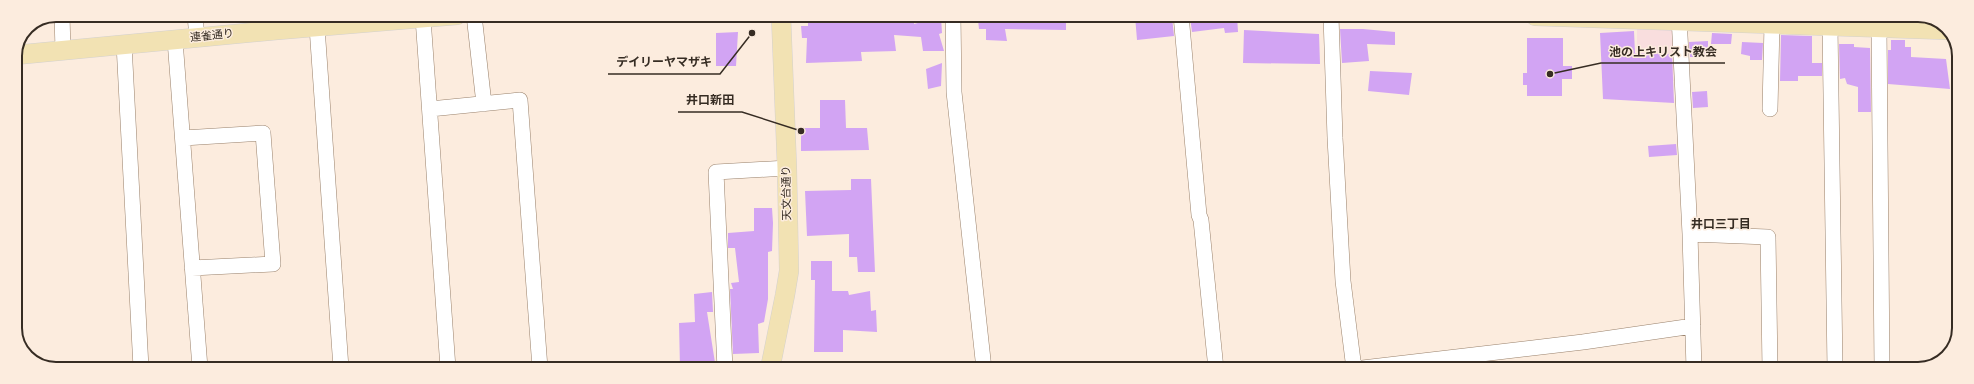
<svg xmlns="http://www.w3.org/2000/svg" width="1974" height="384" viewBox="0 0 1974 384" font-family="Overpass,'Noto Sans JP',sans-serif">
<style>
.commercial{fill:#f9dede}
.building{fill:#d2a4f3}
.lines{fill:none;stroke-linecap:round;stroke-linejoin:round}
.minor-casing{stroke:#99816b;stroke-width:16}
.major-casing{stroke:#d3d1cf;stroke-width:20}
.minor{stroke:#fff;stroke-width:15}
.major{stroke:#f2e2b3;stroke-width:19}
.labels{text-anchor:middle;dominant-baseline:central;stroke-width:3;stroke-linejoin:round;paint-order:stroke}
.street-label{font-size:11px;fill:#362c23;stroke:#fcecde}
.neighbourhood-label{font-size:12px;font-weight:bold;fill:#362c23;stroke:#fcecde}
.rim{fill:none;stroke:#362c23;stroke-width:2}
.leader{fill:none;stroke:#362c23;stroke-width:1.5}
.callout-dot{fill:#362c23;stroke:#fcecde;stroke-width:1.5}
.callout-label{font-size:12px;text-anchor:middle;font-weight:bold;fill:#362c23;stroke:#fcecde;stroke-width:3;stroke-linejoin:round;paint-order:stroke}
</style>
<rect width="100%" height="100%" fill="#fcecde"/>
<path class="commercial" d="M1637,28L1675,30L1679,81L1637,80Z"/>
<path class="building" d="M813,15H914V24L941,17L942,33L939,34L944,51H923L921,37L894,35L896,51L861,52L862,61L806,63L807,38H802L801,26H808V20H813Z
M1014,15H1066V30L1005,29L1007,41L986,40V29H979L978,20L1014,18Z
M1154,15L1155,19L1172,17L1174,36L1137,40L1135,16Z
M1212,15V18L1237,15L1238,32L1225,33L1224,28L1192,32L1190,17Z
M1340,29H1363L1395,32V45L1367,44L1369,61L1342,63Z
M1244,30L1319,34L1320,64L1243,63Z
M1634,31L1635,53L1672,54L1674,103L1603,99L1600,33Z
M738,32L736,66H716V33Z
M1712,33L1732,34L1731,44H1711Z
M1781,35L1812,36V63H1822V76H1798V81H1780Z
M1527,38H1563V66H1572V79H1562V96H1527V85H1523V73H1527Z
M1891,40H1905V47H1911V57L1946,59L1950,89L1888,84V50H1891Z
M1708,41V57H1690L1689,42Z
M1742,42L1763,43L1762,60H1750V56L1741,54Z
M1839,44H1854V47L1870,48L1871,112H1858V87L1847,84L1845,78L1840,79Z
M942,63L941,86L928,89L926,69Z
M1370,71L1412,73L1409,95L1368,91Z
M1707,91L1708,107L1693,108L1692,92Z
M820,100H845L846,128H867L869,150L801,151V128H820Z
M1676,144L1677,155L1649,157L1648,146Z
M851,179H871L875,272H858L857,257H849V234L807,236L805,191L851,190Z
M754,208H772L773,223L772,251L768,252V299L764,322L758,324L759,353L733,354L730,289H733L731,283L739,282L735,248H728V233L754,231Z
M811,261H832V291H848L849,295L870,291L871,311L876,310L877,332L843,330V352H814L815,280H811Z
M712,292L713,312H707L716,369L680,368L679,323L695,322L694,294Z"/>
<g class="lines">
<defs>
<path id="minor" d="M62,15L63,51
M195,15L197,38
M277,15V30
M474,15L484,104
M953,15L954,92L984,369
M1181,15L1199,215L1201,220L1216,369
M1331,16L1335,138L1343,281L1354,369
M1679,16L1690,234L1694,369
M423,18L448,368
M1830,26L1835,369
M317,27L341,368
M1879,28L1882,369
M175,40L200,368
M124,44L141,368
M430,109L520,100L540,368
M1770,109L1772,24
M183,138L263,133L273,264L192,268
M1690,234L1768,237L1770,369
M725,369L716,172L787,168
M1354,369L1583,342L1693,326"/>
<path id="major" d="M1535,16L1949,30
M15,55L277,30L457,15
M770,369L785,295L789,271L787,168L781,15"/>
</defs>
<use href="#minor" class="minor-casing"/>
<use href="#major" class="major-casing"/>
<use href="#minor" class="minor"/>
<use href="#major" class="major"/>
</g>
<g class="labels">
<g class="street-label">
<text transform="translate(212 36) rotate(-6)">連雀通り</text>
<text transform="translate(787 193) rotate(-91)">天文台通り</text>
</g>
<g class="neighbourhood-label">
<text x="1721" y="225">井口三丁目</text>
</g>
</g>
<path d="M0 0H1974V384H0ZM56 22H1918A34 34 0 0 1 1952 56V328A34 34 0 0 1 1918 362H56A34 34 0 0 1 22 328V56A34 34 0 0 1 56 22Z" fill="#fcecde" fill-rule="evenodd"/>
<path class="rim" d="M56 22H1918A34 34 0 0 1 1952 56V328A34 34 0 0 1 1918 362H56A34 34 0 0 1 22 328V56A34 34 0 0 1 56 22Z"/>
<path class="leader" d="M1550 74L1601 63H1725M752 33L720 74H608M801 131L742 112H678"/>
<g class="callout-dot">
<circle cx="1550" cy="74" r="4"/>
<circle cx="752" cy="33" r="4"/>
<circle cx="801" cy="131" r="4"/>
</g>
<g class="callout-label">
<text x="1663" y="56">池の上キリスト教会</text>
<text x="664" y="66">デイリーヤマザキ</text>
<text x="710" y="104">井口新田</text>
</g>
</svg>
